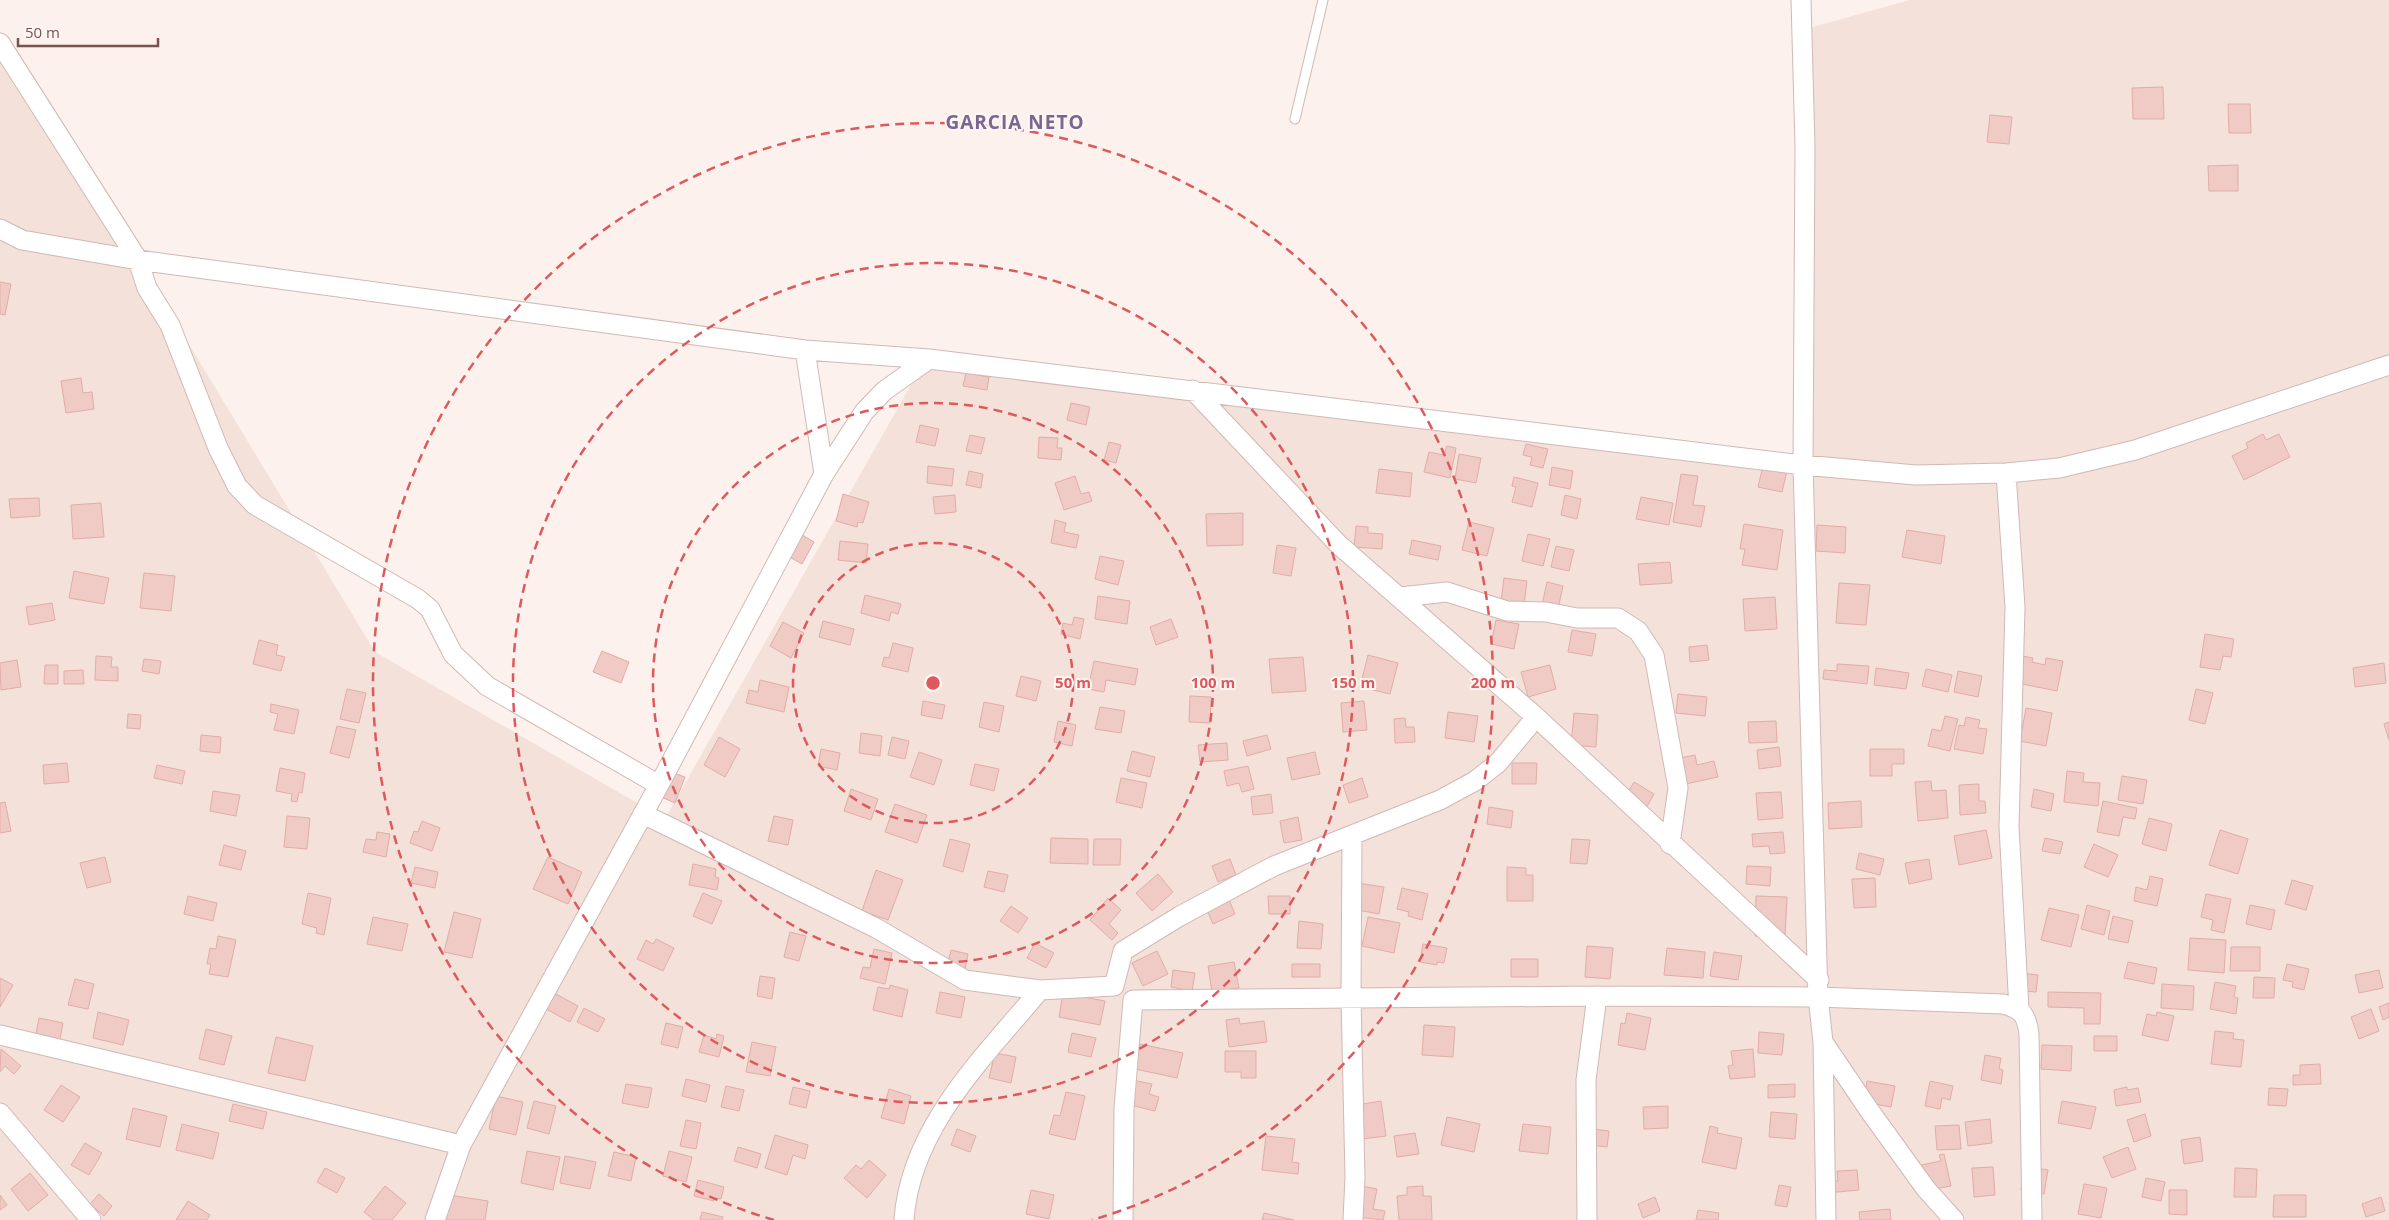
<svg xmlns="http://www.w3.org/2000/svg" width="2389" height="1220" viewBox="0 0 2389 1220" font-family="'Open Sans',sans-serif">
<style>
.residential{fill:#f3e1da}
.building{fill:#f0cbc5;stroke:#e1ada6}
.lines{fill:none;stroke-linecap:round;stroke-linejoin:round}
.lane-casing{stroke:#d0b9b4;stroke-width:11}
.street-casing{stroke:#d0b9b4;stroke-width:21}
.lane{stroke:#fff;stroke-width:9}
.street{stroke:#fff;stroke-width:19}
.ring{fill:none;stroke:#dd595d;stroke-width:2.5;stroke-dasharray:9 6}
.labels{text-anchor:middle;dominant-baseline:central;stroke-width:4;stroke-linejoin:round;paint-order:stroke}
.district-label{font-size:19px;font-weight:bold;letter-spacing:1px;fill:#796791;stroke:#fef6f2}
.centre{fill:#dd595d;stroke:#fef6f2;stroke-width:2.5}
.ring-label{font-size:15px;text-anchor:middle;font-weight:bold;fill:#dd595d;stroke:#fef6f2;stroke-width:4;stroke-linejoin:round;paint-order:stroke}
</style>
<rect width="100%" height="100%" fill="#fcf1ec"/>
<path class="residential" d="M1910,0H2389V1220H0V54L138,260L375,652L665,819L924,362L1802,465V30Z"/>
<path class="building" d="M2163,87L2164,119H2133L2132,88Z
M2228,104H2250L2251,133H2229Z
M1990,115L2012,117L2009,144L1987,142Z
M2238,165V191H2209L2208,166Z
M0,282L11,284L5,315L0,314Z
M966,373L989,377L987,390L963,386Z
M81,378L83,393L92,392L94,409L66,413L61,381Z
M1071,403L1090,407L1086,425L1067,420Z
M920,425L939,429L935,446L916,442Z
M2263,434L2266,440L2279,434L2290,457L2244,480L2232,456L2248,448L2246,443Z
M970,435L985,438L981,454L966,451Z
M1039,437L1058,438L1057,448H1062L1061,460L1038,458Z
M1109,442L1121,445L1116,463L1104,460Z
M1526,444L1548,449L1543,468L1530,465L1532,457L1523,455Z
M1447,446L1456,448L1450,478L1424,472L1429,452L1444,455Z
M1459,454L1481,458L1476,483L1455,479Z
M928,466L954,469L952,486L927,483Z
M1763,466L1787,471L1782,492L1758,487Z
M1552,467L1573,471L1570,489L1549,485Z
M1379,469L1412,473L1410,497L1376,493Z
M969,471L983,474L981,488L966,485Z
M1681,474L1698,476L1693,505L1705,506L1701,527L1673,522Z
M1075,476L1081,494L1089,492L1092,501L1064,510L1055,483Z
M1514,477L1538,483L1532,507L1512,502L1516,487L1512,486Z
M843,494L869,502L863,523L858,522L857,527L836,521Z
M955,495L956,512L935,514L933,497Z
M1565,495L1581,499L1577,519L1561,515Z
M1641,497L1673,503L1669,525L1636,519Z
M39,498L40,516L11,518L9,499Z
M101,503L104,537L73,539L71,505Z
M1243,513V545L1207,546L1206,514Z
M1055,520L1066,523L1064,532L1079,535L1076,548L1051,543Z
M1469,522L1494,528L1487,556L1462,550Z
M1744,524L1783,530L1777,570L1742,565L1745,549H1740Z
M1817,525L1846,527L1845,553L1816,551Z
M1356,526L1368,527V533L1383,534L1382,549L1354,547Z
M1907,530L1945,536L1941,564L1902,557Z
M799,533L814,542L802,564L786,555Z
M1528,534L1550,539L1543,566L1522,561Z
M1412,540L1441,546L1438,560L1409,554Z
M840,541L868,544L866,563L838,560Z
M1277,545L1296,548L1291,576L1273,573Z
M1556,546L1574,550L1569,571L1551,567Z
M1100,556L1124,561L1118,585L1095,579Z
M1670,562L1672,583L1640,585L1638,564Z
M74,571L109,578L104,604L69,598Z
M144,573L175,576L171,611L140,608Z
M1504,578L1527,581L1524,605L1501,602Z
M1547,582L1563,586L1558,609L1542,605Z
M1839,583L1870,585L1866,625L1836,623Z
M865,595L901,604L898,614L891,612L889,621L861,613Z
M1098,596L1130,601L1127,624L1095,619Z
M1775,597L1777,629L1745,631L1743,599Z
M52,603L55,620L29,625L26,607Z
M1074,617L1084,619L1080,639L1061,634L1063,623L1072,625Z
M1171,619L1178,637L1156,645L1150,627Z
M1496,620L1519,624L1514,649L1491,644Z
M823,621L854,629L850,645L819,637Z
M783,622L804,633L791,658L770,646Z
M1572,630L1596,634L1592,656L1568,652Z
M2205,634L2234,639L2231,657L2223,656L2220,670L2200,667Z
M259,640L278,645L276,655L285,657L281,671L253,664Z
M893,643L913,648L908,672L882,666L884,657L889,658Z
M1707,645L1709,660L1690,662L1689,647Z
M602,651L629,662L621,683L593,672Z
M1368,655L1398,663L1390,694L1360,687Z
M96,656L112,657L111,667H118V681L95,680Z
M2022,656L2033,658L2032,662L2045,665L2046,658L2063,661L2057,691L2017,683Z
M1303,657L1306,691L1272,693L1269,659Z
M144,659L161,661L159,674L142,671Z
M17,660L21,687L1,690L0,663Z
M1094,661L1138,669L1135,685L1106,680L1104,692L1088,689Z
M2384,663L2386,683L2355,687L2353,668Z
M1837,664L1869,666L1867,684L1823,679L1824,670L1837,671Z
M45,665H58V684H44Z
M1550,665L1556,689L1528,697L1521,672Z
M1876,668L1909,673L1906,689L1874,685Z
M1926,669L1952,675L1948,692L1922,686Z
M83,670L84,684H64V671Z
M1958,671L1982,676L1978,697L1954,692Z
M1021,676L1041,681L1036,701L1016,696Z
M760,680L789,687L784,712L746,703L749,690L758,692Z
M347,689L366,693L359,723L340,719Z
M2196,689L2213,693L2205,724L2189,720Z
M1678,694L1707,697L1705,716L1676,713Z
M1190,696L1211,697L1210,723L1189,722Z
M923,701L945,705L942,719L921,715Z
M1364,701L1367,730L1343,732L1341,703Z
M984,702L1004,706L999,732L979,727Z
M271,704L299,710L294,734L274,730L278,714L270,712Z
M1100,707L1125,711L1121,733L1095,729Z
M2026,708L2052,713L2046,746L2009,739L2011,727L2022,730Z
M1448,712L1478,716L1474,742L1445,738Z
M1574,713L1598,715L1596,747L1571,745Z
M128,714L141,715L140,729L127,728Z
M1945,716L1958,719L1950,751L1928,746L1932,729L1941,731Z
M1966,717L1980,720L1978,728L1987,729L1983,754L1954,749L1959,725L1964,726Z
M1405,718L1406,727H1414L1415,742L1395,743L1394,719Z
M1058,721L1076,725L1072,746L1054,742Z
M1776,721L1777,742L1749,743L1748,722Z
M2389,722V740L2384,724Z
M337,726L356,730L349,758L330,753Z
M861,733L882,736L880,756L859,753Z
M201,735L221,737L220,753L200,751Z
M1267,735L1271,749L1247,756L1243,741Z
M719,737L740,749L725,777L704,765Z
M892,737L909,741L905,759L888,755Z
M1227,743L1228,760L1200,762L1198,745Z
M1779,747L1781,766L1759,769L1757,750Z
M821,749L840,753L837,770L818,766Z
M1870,749H1904V764H1892V776H1870Z
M1132,751L1155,757L1150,777L1127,771Z
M919,752L942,760L934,785L910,777Z
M1315,752L1320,774L1292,780L1287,758Z
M1695,755L1697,765L1714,761L1718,777L1681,785L1675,759Z
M67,763L69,782L44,784L43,765Z
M1512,763H1537L1536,784H1512Z
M975,764L999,769L994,791L970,785Z
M157,765L185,771L182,784L154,778Z
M1248,766L1254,789L1242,792L1239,783L1227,786L1224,771Z
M280,768L305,773L302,793L299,792L297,802L291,801L292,794L276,791Z
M668,771L685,777L675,803L659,796Z
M2067,771L2084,773L2083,782L2100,783L2098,806L2064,802Z
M2122,776L2147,780L2143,804L2118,800Z
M1121,778L1147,783L1142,808L1116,802Z
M1362,778L1368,797L1349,803L1343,785Z
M1931,781L1932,791L1946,790L1948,818L1918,821L1915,782Z
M1634,782L1654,794L1644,812L1624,799Z
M1979,784V801H1985L1986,813L1960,815L1959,785Z
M851,789L878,799L871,820L844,811Z
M2034,789L2054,794L2051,811L2031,807Z
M213,791L240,795L236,816L210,811Z
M1781,792L1783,818L1758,820L1756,793Z
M1271,794L1273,813L1253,815L1251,797Z
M1861,801L1862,827L1829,829L1828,803Z
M2103,801L2137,808L2135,819L2123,817L2119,836L2097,832Z
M5,802L11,831L0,833V803Z
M895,804L927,815L917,843L885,832Z
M1489,807L1513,811L1511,828L1487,824Z
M287,816L310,818L307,849L284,847Z
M774,816L793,820L788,845L768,841Z
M1298,817L1302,840L1284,843L1280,821Z
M2149,818L2172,824L2166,851L2142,844Z
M422,821L440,828L432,851L410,843L414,831L418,832Z
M1986,830L1992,858L1959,865L1954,836Z
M2220,830L2248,839L2238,874L2209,865Z
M377,832L390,834L386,857L363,852L366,839L376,840Z
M1783,832L1785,853L1770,854L1769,846L1753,847L1752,834Z
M1051,838L1088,839V864L1050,863Z
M2045,838L2063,842L2060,854L2042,851Z
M950,839L970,844L963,872L943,866Z
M1094,839H1121L1120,865H1093Z
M1572,839L1590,840L1587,864L1570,863Z
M2094,844L2118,855L2108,877L2084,867Z
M224,845L246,851L241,870L219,865Z
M1859,853L1884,859L1880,875L1856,869Z
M105,857L111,882L87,888L80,863Z
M548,857L582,872L568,904L533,889Z
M1230,859L1236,875L1218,882L1212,866Z
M1929,859L1932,879L1909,884L1905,863Z
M693,864L716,869L715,877L719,878L717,890L689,885Z
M1747,866L1771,867L1770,886L1746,884Z
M415,867L438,872L435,888L411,883Z
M1507,867L1526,868V875H1533V901H1507Z
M876,870L903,880L888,920L862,911Z
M988,871L1008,875L1004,892L984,887Z
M1158,874L1173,892L1152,911L1136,893Z
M2150,876L2163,879L2157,906L2134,901L2136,887L2147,890Z
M1875,878L1876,907L1854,908L1852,879Z
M2292,880L2313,886L2306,910L2285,904Z
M1357,883L1384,887L1379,914L1352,909Z
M1402,888L1428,894L1422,920L1408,916L1409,912L1397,909Z
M308,893L331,898L324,935L316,933L317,928L302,924Z
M703,893L722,901L712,924L693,916Z
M2206,894L2231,899L2224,933L2211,930L2213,920L2201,917Z
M1227,895L1235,914L1213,924L1205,905Z
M188,896L217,903L213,921L184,914Z
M1268,896H1290V914H1269Z
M1756,896L1787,897L1785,937L1755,936Z
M1108,898L1121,910L1109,924L1118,933L1112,940L1090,920Z
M2087,905L2110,911L2104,935L2081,929Z
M2250,905L2275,910L2271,930L2246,924Z
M1011,906L1028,918L1018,933L1000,921Z
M2049,908L2079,915L2071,947L2041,940Z
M454,912L481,919L472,958L444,952Z
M2113,916L2133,921L2128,943L2108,939Z
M373,917L408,924L402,951L367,944Z
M1368,917L1400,923L1394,953L1362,946Z
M1299,921L1323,924L1321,949L1297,948Z
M790,932L806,936L799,961L784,957Z
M218,936L236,940L228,977L209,974L211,964H207L210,948L216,949Z
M2190,938L2226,940L2224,973L2188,970Z
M656,939L674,948L663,971L637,959L646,940L653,944Z
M1035,943L1054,953L1046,968L1027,958Z
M1423,944L1447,948L1444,963L1437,962V965L1420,962Z
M1587,946L1613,948L1610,979L1585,977Z
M2231,947H2260V971H2230Z
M1667,948L1705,952L1703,978L1664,975Z
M874,949L892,953L885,984L860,978L863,967L870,968Z
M951,950L968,954L964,975L946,971Z
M1157,951L1168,974L1143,986L1132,963Z
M1714,952L1742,956L1738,980L1710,976Z
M1511,959H1538V977H1511Z
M1234,962L1239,988L1212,992L1208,966Z
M2128,962L2157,968L2154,984L2124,978Z
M1292,964H1320V977H1292Z
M2287,964L2309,969L2304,990L2292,987L2293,982L2283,980Z
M1173,970L1195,973L1192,991L1171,987Z
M2379,970L2383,988L2359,993L2355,975Z
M2013,972L2038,975L2036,992L2011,990Z
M760,976L775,978L772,999L757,996Z
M2254,977L2275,978L2274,998H2253Z
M0,978L13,985L0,1007Z
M75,979L94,984L88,1009L68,1005Z
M2215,982L2236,986L2234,997L2238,998L2236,1014L2210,1009Z
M2162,984L2194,986L2193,1010L2161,1008Z
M890,985L908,990L902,1017L873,1010L878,987L889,989Z
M940,992L965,997L961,1018L936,1013Z
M2048,992L2101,993L2100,1024H2084V1008L2048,1007Z
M554,993L578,1006L570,1022L546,1009Z
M1063,993L1105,1001L1100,1025L1059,1017Z
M2389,1003V1017L2383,1020L2379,1007Z
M584,1008L605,1019L598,1032L577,1022Z
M2371,1009L2379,1031L2359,1039L2351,1017Z
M98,1012L129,1020L123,1045L93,1038Z
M2157,1012L2174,1016L2168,1041L2142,1035L2147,1014L2156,1016Z
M1627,1013L1651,1018L1645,1050L1618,1045L1621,1023L1625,1024Z
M39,1018L63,1023L60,1039L36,1034Z
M1239,1018L1240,1024L1264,1021L1267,1042L1229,1047L1226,1020Z
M666,1023L683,1027L678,1048L661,1044Z
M1424,1025L1455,1027L1453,1057L1422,1055Z
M206,1029L232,1036L224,1065L199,1059Z
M2215,1031L2234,1033L2233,1039L2244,1040L2241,1067L2211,1064Z
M1759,1032L1784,1034L1782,1055L1758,1053Z
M1072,1033L1096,1038L1091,1057L1068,1052Z
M717,1034L724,1036L719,1057L699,1052L704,1035L716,1039Z
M2094,1036H2117V1051H2094Z
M276,1037L313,1046L305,1081L268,1073Z
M752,1042L776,1047L770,1076L746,1072Z
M1140,1044L1183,1053L1177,1078L1135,1069Z
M2042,1045L2072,1046L2071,1071L2041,1069Z
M1,1049L21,1066L14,1074L5,1066L0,1072Z
M1753,1049L1755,1077L1730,1079L1728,1066L1733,1065L1731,1051Z
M1225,1051H1256V1078H1241V1072H1225Z
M995,1053L1016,1057L1011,1083L989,1078Z
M1985,1055L2001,1058L1999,1069L2003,1070L2001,1084L1981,1080Z
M2320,1064L2321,1084L2293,1085V1075H2300V1065Z
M686,1079L710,1085L706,1102L682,1096Z
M1132,1080L1152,1084L1149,1094L1159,1097L1155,1111L1126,1104Z
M1867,1081L1895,1086L1891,1107L1864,1102Z
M1930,1081L1953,1086L1950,1100L1942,1098L1940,1109L1925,1106Z
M626,1084L652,1088L648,1108L622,1103Z
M1795,1084V1097L1768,1098V1085Z
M61,1085L80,1097L63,1122L44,1110Z
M726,1086L744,1090L739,1111L721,1107Z
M793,1087L810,1091L806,1108L789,1104Z
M2127,1087V1090L2138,1088L2141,1102L2116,1106L2114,1090Z
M2269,1088L2288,1089L2286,1106L2268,1105Z
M889,1089L911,1096L904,1124L881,1118Z
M1066,1092L1085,1096L1075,1140L1049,1134L1054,1115L1060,1116Z
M496,1096L523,1102L516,1135L489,1129Z
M534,1101L556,1106L549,1134L527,1128Z
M1381,1101L1386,1136L1362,1139L1357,1105Z
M2062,1101L2096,1107L2091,1129L2058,1123Z
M233,1104L267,1112L263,1129L229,1121Z
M1668,1106V1128L1644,1129L1643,1107Z
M133,1108L167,1116L160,1147L126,1139Z
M1771,1112L1797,1114L1795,1139L1769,1137Z
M2145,1114L2151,1136L2134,1142L2127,1120Z
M1447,1117L1480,1124L1474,1152L1441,1145Z
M1990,1119L1992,1143L1968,1146L1965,1122Z
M686,1120L701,1123L696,1149L680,1146Z
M182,1124L219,1133L213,1159L176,1150Z
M1523,1124L1551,1127L1548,1154L1519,1151Z
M1959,1125L1961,1149L1937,1150L1935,1126Z
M1710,1126L1718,1128L1717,1133L1742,1138L1736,1169L1702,1162Z
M1585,1128L1609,1131L1607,1147L1583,1144Z
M957,1129L976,1136L970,1152L951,1145Z
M1415,1133L1419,1154L1397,1157L1394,1136Z
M775,1135L808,1145L805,1159L793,1155L787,1175L765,1168Z
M1266,1136L1295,1139L1292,1162L1299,1163L1298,1174L1262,1170Z
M2200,1137L2203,1161L2184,1164L2181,1140Z
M85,1143L102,1153L89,1175L71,1165Z
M738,1147L761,1154L757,1168L734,1161Z
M2128,1147L2136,1169L2112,1178L2103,1157Z
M527,1151L560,1157L553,1190L521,1183Z
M669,1151L692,1157L686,1182L663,1176Z
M614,1152L636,1157L631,1181L608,1176Z
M1944,1154L1951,1186L1917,1192L1912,1167L1941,1161L1939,1155Z
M565,1156L596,1162L590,1189L560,1183Z
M869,1160L886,1175L867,1198L844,1178L856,1165L861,1169Z
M2025,1166L2048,1170L2044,1194L2021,1190Z
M1993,1167L1995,1195L1974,1197L1972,1168Z
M325,1168L345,1178L337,1193L317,1182Z
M2235,1168L2257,1169L2256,1197H2234Z
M1857,1170L1859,1190L1827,1193V1182L1838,1181L1837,1171Z
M30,1173L48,1195L28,1211L11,1189Z
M2146,1178L2165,1182L2161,1201L2142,1197Z
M698,1180L724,1187L721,1199L715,1198L714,1201L694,1196Z
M2084,1184L2107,1188L2101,1218L2078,1214Z
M1779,1185L1791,1187L1787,1207L1775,1205Z
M385,1186L406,1203L392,1220H374L364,1212Z
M1362,1186L1377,1189L1373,1209L1385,1211L1383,1220L1356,1217Z
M1423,1186V1196H1431L1432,1220H1399L1397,1196L1407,1195V1187Z
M1031,1190L1054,1195L1049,1219L1026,1214Z
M2169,1190H2187V1215L2169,1214Z
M99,1194L112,1206L104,1216L90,1204Z
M0,1195L7,1205L0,1210Z
M449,1195L488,1201L485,1220H446Z
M2274,1195H2306V1217H2273Z
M1655,1197L1660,1211L1643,1218L1638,1204Z
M2381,1197L2385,1211L2366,1217L2362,1204Z
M188,1201L210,1215L207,1220H176Z
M1890,1209L1891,1220H1860L1859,1212Z
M1698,1210L1719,1213L1718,1220H1696Z
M702,1212L723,1217L722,1220H700Z
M1264,1213L1294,1220H1262Z"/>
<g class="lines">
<defs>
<path id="lane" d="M1295,119L1323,0"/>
<path id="street" d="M1801,0L1805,146L1803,465L1818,997L1823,1042L1869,1110L1926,1189L1954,1220
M0,43L138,260L147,288L170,325L218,448L237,486L255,505L418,599L430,609L453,654L487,686L659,785
M0,229L22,240L138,260L805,350L929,359L1803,465L1916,475L2006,473L2059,468L2135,450L2389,365
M805,350L824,474
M1193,390L1338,544L1536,717L1819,980
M2006,473L2015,607L2009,827L2019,1009
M1400,597L1447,592L1507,611L1546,612L1577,618H1618L1638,631L1654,655L1678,788L1670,844
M643,814L876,928L965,980L1040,990
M1352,836L1351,997L1355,1177L1353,1220
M0,1035L461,1145
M1823,1042L1826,1220
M0,1113L91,1220
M435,1220L461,1145L659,785L824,474L864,412L884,391L929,359
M904,1220C910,1128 984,1057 1040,990L1114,986L1123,951L1180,916L1274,866L1440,800L1475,781L1498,763L1536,717
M1123,1220L1124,1108L1133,1000L1597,996L1818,997L2003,1004C2022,1009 2027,1015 2029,1035L2032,1220
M1587,1220L1586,1080L1597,996"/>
</defs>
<use href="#lane" class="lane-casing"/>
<use href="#street" class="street-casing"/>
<use href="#lane" class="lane"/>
<use href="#street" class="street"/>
</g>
<g class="ring">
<circle cx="933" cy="683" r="140"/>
<circle cx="933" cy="683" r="280"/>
<circle cx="933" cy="683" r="420"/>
<path d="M774 1220A560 560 0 1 1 1092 1220"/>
</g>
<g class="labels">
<g class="district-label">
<text x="1015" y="122">GARCIA NETO</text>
</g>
</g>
<circle cx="933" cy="683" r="8" class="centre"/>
<g class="ring-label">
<text x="1073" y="688">50 m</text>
<text x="1213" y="688">100 m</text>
<text x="1353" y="688">150 m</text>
<text x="1493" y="688">200 m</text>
</g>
<path d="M18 38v8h140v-8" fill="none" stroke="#76534f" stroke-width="2.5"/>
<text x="25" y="38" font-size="15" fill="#76534f" stroke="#fef6f2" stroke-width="4" paint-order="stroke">50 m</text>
</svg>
